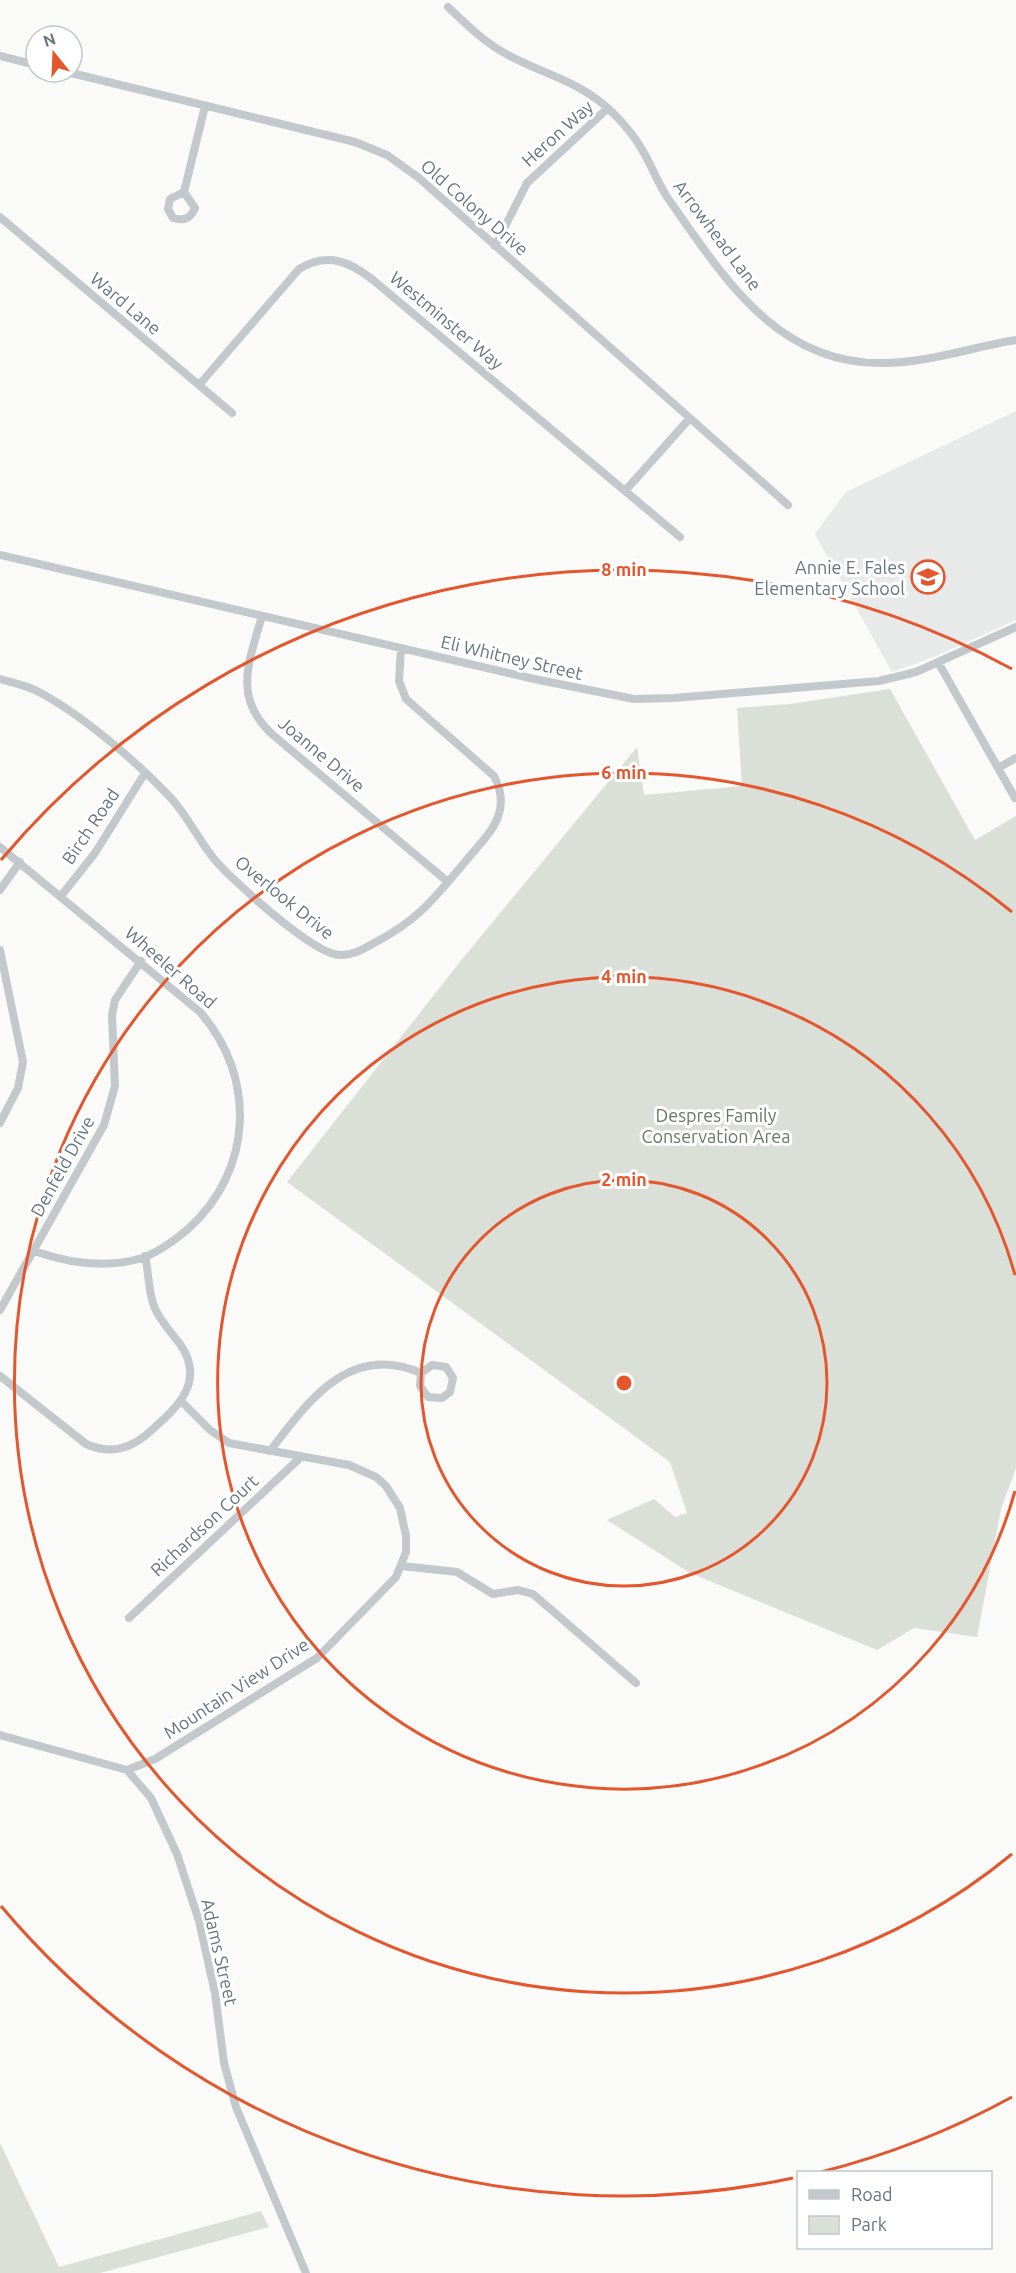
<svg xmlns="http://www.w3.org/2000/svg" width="1016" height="2273" viewBox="0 0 1016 2273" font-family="Ubuntu,sans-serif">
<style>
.built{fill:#e8e9e9}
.green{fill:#dadfd7}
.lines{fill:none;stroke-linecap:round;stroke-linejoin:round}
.street{stroke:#c3c8cc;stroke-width:8}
.ring{fill:none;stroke:#e4572e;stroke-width:3}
.labels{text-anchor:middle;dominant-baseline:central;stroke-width:6;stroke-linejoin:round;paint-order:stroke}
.street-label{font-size:18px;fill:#657683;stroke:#fff}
.poi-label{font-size:18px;fill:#657683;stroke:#fff;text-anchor:end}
.park-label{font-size:18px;fill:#687a64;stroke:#fff}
.centre{fill:#e4572e;stroke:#fff;stroke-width:3}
.ring-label{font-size:18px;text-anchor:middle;font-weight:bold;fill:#e4572e;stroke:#fff;stroke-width:6;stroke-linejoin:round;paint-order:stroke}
</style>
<rect width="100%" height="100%" fill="#fafaf8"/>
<path class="built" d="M1016,411V620L934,657L892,672L815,534L846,492Z"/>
<path class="green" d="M890,689L975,840L1016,816V1468L1001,1509L977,1637L914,1628L877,1650L690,1573L607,1520L654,1499L675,1517L687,1513L670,1462L287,1182L459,963L637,747L644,795L742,786L737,708L790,704Z
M0,2143L59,2267L261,2211L269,2227L100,2273H0Z"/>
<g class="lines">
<path class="street" d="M448,7C467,25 485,43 508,55C545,75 583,82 614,114C625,125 636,138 644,153C652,167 658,183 667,197C723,276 777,367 887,363C930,362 973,347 1016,340
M0,56L36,65
M67,72L355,142L387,155L419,178L788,505
M184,192L170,199L168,209L173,218C184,221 190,219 195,208L184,192L205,106
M0,217L232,413
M495,246L527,183L608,108
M199,385L299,269C327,252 349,261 373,280L680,537
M625,491L690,418
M0,555L534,679L634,699L674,698L879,681L916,672L1016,627
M262,616C249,662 232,698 273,735L448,882
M938,662L1015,798
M0,679C11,682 24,685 35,690C79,712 136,761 170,797C188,816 198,840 215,860C233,881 314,955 340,955C352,956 363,949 374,943C417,921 434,899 464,863C487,835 514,814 494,776L406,699L399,681L401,648
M998,768L1016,758
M0,847L200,1012C257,1077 253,1171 188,1229C175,1240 159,1252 142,1258C106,1269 68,1263 34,1251
M0,890L20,862
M61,896L95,853L145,773
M0,950L23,1062L18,1088L0,1123
M0,1310L104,1125L115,1086L112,1015L115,1000L141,961
M0,1376L86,1444C108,1454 128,1450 146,1435C173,1411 208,1384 180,1344C171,1332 159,1320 154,1306C148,1291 149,1272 145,1256
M270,1451C309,1400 350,1342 421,1373L420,1386L428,1397L442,1398L450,1392L453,1378L446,1367L432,1365L421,1373
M402,1566L457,1572L493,1594L518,1590L533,1594L636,1683
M129,1618L301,1457
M0,1735L127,1770L151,1798L177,1854L199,1921L215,1993L224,2063L236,2107L306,2273
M127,1770L155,1759L317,1658L396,1577L406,1552V1536L400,1508L386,1486L376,1477L349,1465L229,1443L210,1430L182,1402"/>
</g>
<g class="ring">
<circle cx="624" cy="1383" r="203"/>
<path d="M1015 1491A406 406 0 1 1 1015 1275"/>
<path d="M1012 1854A610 610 0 1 1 1012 912"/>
<path d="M1012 2097A813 813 0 0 1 821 2172M793 2178A813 813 0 0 1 1 1906M1 860A813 813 0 0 1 1012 669"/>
</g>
<defs>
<symbol id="school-ring" viewBox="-11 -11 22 22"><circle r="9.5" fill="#fff" stroke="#e4572e" stroke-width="1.5"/><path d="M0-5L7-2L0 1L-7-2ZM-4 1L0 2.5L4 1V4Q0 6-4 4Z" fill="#e4572e"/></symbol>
</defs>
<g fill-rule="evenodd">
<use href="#school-ring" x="909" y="558" width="38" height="38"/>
</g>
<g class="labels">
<g class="street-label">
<text transform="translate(557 133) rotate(-42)">Heron Way</text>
<text transform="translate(475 207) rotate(41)">Old Colony Drive</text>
<text transform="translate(718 235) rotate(53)">Arrowhead Lane</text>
<text transform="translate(126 303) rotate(40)">Ward Lane</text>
<text transform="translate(447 320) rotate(40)">Westminster Way</text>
<text transform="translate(512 657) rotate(13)">Eli Whitney Street</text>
<text transform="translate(322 754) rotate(40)">Joanne Drive</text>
<text transform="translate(90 826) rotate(-56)">Birch Road</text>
<text transform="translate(285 897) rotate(39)">Overlook Drive</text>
<text transform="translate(171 967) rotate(41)">Wheeler Road</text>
<text transform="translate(62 1166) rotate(-61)">Denfeld Drive</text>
<text transform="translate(204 1525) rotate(-43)">Richardson Court</text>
<text transform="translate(236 1688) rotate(-33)">Mountain View Drive</text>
<text transform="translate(220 1952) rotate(77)">Adams Street</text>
</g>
<g class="poi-label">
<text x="905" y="567">Annie E. Fales<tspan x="905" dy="21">Elementary School</tspan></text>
</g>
<g class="park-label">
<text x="716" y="1115">Despres Family<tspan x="716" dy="21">Conservation Area</tspan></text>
</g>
</g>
<circle cx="624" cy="1383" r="9" class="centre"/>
<g class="ring-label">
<text x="624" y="576">8 min</text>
<text x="624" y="779">6 min</text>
<text x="624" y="983">4 min</text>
<text x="624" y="1186">2 min</text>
</g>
<rect x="797" y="2171" width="195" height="78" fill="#ffffff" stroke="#c1c8cd" stroke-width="1.5"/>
<rect x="809" y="2190" width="30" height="9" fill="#c3c8cc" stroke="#c1c8cd" stroke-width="1.5"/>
<text x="851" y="2201" font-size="18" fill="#657683">Road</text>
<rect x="809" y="2216" width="30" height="18" fill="#dadfd7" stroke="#c1c8cd" stroke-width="1.5"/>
<text x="851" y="2231" font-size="18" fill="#657683">Park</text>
<g transform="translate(54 54) rotate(342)"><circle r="28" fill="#ffffff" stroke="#c1c8cd" stroke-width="1.5"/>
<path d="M0-4.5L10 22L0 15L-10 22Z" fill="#e4572e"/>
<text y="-9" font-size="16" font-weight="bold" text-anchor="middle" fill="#657683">N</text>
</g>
</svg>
